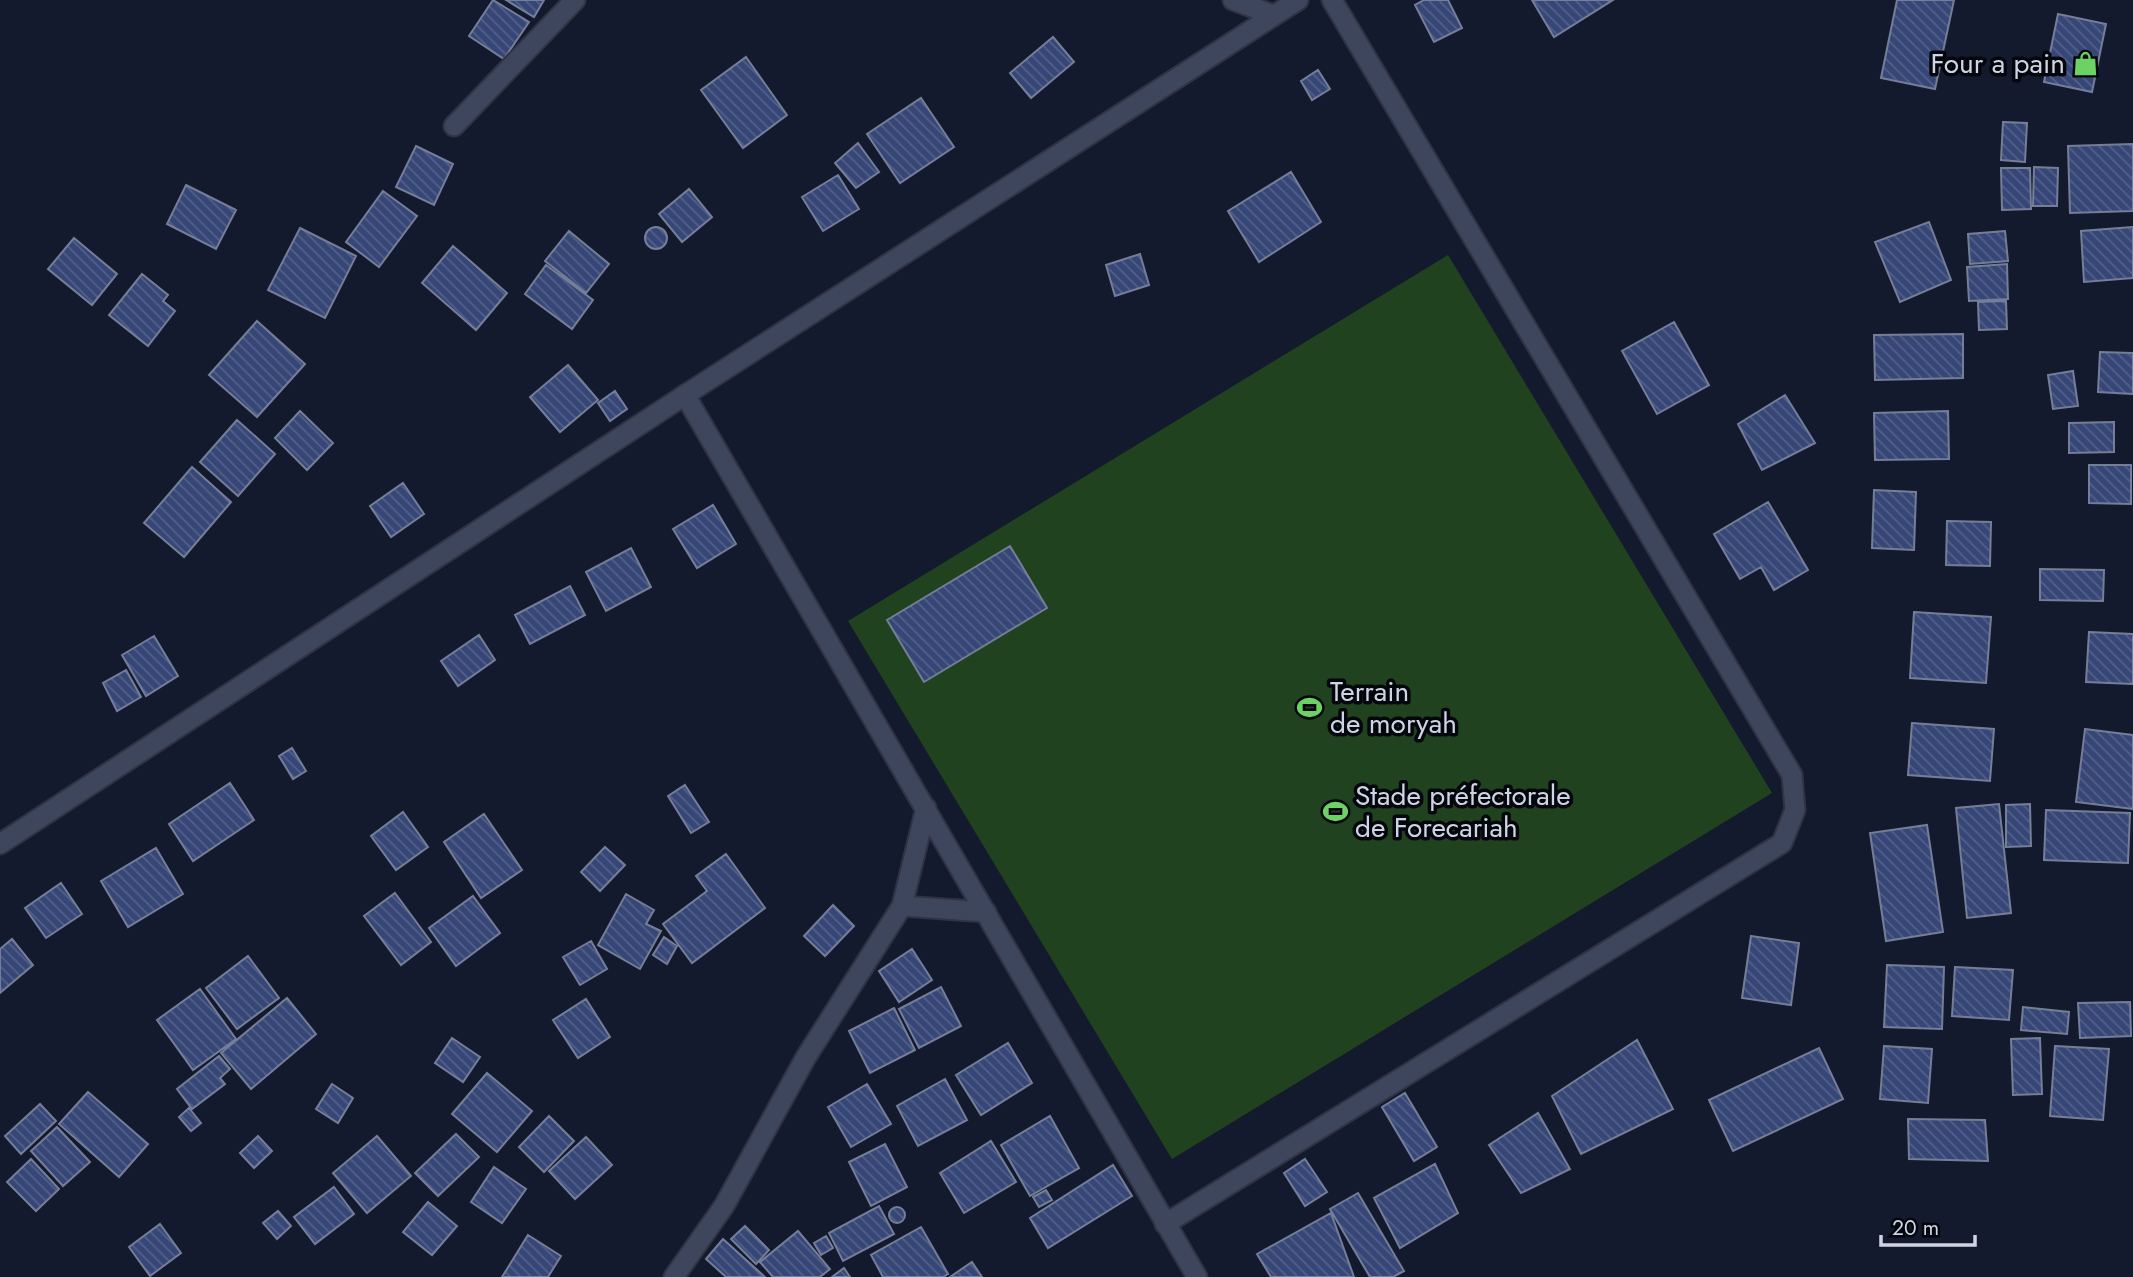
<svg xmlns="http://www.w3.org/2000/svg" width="2133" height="1277" viewBox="0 0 2133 1277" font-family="Jost,sans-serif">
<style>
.pitch{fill:#21421f}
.building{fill:url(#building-back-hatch);stroke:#757e98;stroke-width:2}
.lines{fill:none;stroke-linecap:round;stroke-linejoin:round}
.minor-casing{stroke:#2f3343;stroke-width:23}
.tertiary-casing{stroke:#2f3343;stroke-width:23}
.minor{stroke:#3e465e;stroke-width:19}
.tertiary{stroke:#3e465e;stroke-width:19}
.labels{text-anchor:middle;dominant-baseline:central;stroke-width:7;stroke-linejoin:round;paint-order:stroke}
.poi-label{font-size:28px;fill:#cfd4e2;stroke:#04060e;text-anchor:start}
</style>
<defs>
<pattern id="building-back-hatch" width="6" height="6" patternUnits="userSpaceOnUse" patternTransform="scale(1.75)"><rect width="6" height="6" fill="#364676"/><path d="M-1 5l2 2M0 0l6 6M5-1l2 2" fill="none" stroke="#526089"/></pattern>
</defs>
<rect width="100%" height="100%" fill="#141a2e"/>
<path class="pitch" d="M1448,255L1772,793L1172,1159L848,621Z"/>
<path class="building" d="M493,0L529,22L504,59L469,36Z
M506,0H544L534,17Z
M1424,0H1448L1462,28L1434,42L1415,5Z
M1532,0H1613L1554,37Z
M1897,0H1954L1935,89L1881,78Z
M2058,14L2106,24L2092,92L2044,82Z
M1053,37L1074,62L1031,98L1010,73Z
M746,57L787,115L743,148L701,90Z
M1318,70L1330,89L1312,100L1301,81Z
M921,98L954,147L900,183L867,134Z
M2003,122L2027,123L2025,162L2001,160Z
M858,143L879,172L856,188L835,163Z
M2133,144V211L2070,213L2068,146Z
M416,146L453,164L434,205L396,187Z
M2034,167L2058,168L2057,206H2033Z
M2001,168H2030L2031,209L2002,210Z
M1291,172L1321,222L1259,262L1228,211Z
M838,175L859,209L823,231L802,197Z
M186,185L236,210L216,249L167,224Z
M689,189L712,217L682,242L659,214Z
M383,191L417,216L379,267L346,242Z
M1929,222L1951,280L1900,302L1875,242Z
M2133,227V278L2084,282L2081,231Z
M645 238a11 11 0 1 1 22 0a11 11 0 1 1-22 0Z
M300,228L356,256L325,318L268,290Z
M569,231L609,264L586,293L545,261Z
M2005,231L2008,261L1970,264L1968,234Z
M74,238L117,274L92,305L48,269Z
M453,246L507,293L476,330L422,283Z
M1140,254L1149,285L1115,296L1106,265Z
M2007,264L2008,299L1969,301L1967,267Z
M546,265L593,300L572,329L525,294Z
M142,274L168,295L163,301L175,311L148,346L109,315Z
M2006,301L2007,329L1979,330L1978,302Z
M257,321L305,364L257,417L209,375Z
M1674,322L1709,385L1657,414L1622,351Z
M1963,334V378L1875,380L1874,335Z
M2100,352L2133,353V394L2098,392Z
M568,365L598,400L560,432L530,397Z
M2073,371L2078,406L2053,409L2048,375Z
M615,391L627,409L610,421L598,403Z
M1785,395L1815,443L1762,470L1738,424Z
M300,411L333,443L307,470L275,438Z
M1948,411L1949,459L1875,460L1874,413Z
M237,420L275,454L238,496L200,462Z
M2114,422V452L2069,453V423Z
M2089,465H2131V504L2089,503Z
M192,467L231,502L184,557L144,523Z
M403,483L424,514L391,537L370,506Z
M1874,490L1916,492L1914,550L1872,548Z
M1768,502L1808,570L1774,590L1761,567L1740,579L1714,534Z
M713,505L736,544L697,568L673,529Z
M1947,521L1991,522L1990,566L1946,565Z
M1010,546L1047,608L924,682L887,620Z
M631,548L651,587L606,611L586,572Z
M2040,569L2104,570L2103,601L2040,600Z
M570,586L585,615L530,644L515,615Z
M1914,612L1991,617L1986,683L1910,678Z
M2089,632L2133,634V684L2086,682Z
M479,635L495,660L458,686L441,661Z
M154,636L178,676L146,696L122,655Z
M126,670L141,697L117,711L103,683Z
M1912,723L1994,729L1990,781L1908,775Z
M2085,729L2133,735V809L2076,802Z
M292,748L306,771L293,779L279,756Z
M230,783L254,820L193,861L169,824Z
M685,785L709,822L691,833L668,796Z
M1999,804L2011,913L1967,918L1956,808Z
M2030,804L2031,846L2006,847V805Z
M2046,810L2130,813L2128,863L2044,860Z
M403,812L428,847L396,870L371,836Z
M484,814L522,870L481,898L444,842Z
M1927,825L1943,932L1886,941L1870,833Z
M605,847L625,865L600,891L581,872Z
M156,848L183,894L128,927L101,881Z
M726,854L765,908L692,963L663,924L707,891L696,876Z
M61,883L82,914L46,938L25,908Z
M395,893L431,942L401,965L364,916Z
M626,894L654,910L646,924L661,931L640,969L598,945Z
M473,896L500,933L456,966L429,928Z
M833,905L854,926L825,956L804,936Z
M1751,936L1799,943L1791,1005L1742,998Z
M664,937L677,946L667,964L653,955Z
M12,939L33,965L0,993V949Z
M591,941L607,969L580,985L563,957Z
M912,949L932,980L899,1002L879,971Z
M248,956L279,998L237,1029L206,988Z
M1887,965L1944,967L1942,1029L1884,1027Z
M1955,967L2013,970L2009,1020L1952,1016Z
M941,987L961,1026L919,1048L899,1009Z
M200,989L236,1039L193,1070L157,1020Z
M287,998L316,1034L251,1089L221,1053Z
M586,999L610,1037L578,1058L553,1020Z
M2130,1002L2131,1036L2080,1038L2078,1003Z
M2023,1007L2069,1012L2067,1034L2021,1030Z
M894,1008L915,1050L870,1073L849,1031Z
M452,1038L480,1057L463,1082L435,1063Z
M2040,1038L2042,1094L2013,1095L2011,1039Z
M1637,1040L1673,1109L1581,1154L1552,1096Z
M1008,1043L1032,1083L981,1115L956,1075Z
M1884,1046L1932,1049L1928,1103L1880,1099Z
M2055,1046L2109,1049L2103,1120L2050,1116Z
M1819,1048L1843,1099L1733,1151L1709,1100Z
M219,1056L230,1069L220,1078L225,1084L192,1109L177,1089Z
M487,1073L532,1111L497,1152L452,1114Z
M945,1079L967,1120L918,1146L897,1106Z
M332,1084L353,1098L338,1123L316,1109Z
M867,1084L891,1124L851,1147L828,1107Z
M88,1092L148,1144L119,1177L59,1124Z
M1405,1093L1437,1147L1414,1161L1382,1107Z
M40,1104L56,1121L21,1154L5,1136Z
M189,1108L201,1123L191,1131L179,1117Z
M1538,1113L1570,1169L1521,1193L1489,1145Z
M549,1116L574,1141L544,1172L519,1147Z
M1050,1116L1079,1168L1030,1196L1001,1145Z
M1908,1119L1985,1120L1988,1161L1909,1159Z
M57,1127L90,1162L63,1186L31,1151Z
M456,1134L479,1157L438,1196L415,1173Z
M258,1136L272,1151L254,1168L240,1153Z
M377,1136L411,1176L367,1213L333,1173Z
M586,1137L612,1165L575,1199L549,1171Z
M991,1141L1016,1182L964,1213L940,1173Z
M885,1144L907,1187L871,1206L849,1162Z
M31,1159L59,1189L36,1211L7,1182Z
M1305,1159L1327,1192L1305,1206L1284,1173Z
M1435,1164L1458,1213L1400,1248L1374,1198Z
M1113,1165L1132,1196L1048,1248L1030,1218Z
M494,1167L526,1189L502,1223L471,1202Z
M334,1187L354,1214L315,1244L294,1217Z
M1046,1190L1052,1200L1039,1207L1033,1197Z
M1358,1193L1404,1271L1393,1277H1370L1330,1209Z
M428,1202L457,1226L432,1255L403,1232Z
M879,1206L894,1234L843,1261L829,1233Z
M889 1215a8 8 0 1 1 16 0a8 8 0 1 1-16 0Z
M278,1211L291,1226L277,1239L263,1223Z
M1331,1213L1354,1277H1271L1257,1254Z
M160,1224L181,1253L150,1276L129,1247Z
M745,1226L769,1250L756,1264L731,1239Z
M921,1227L948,1274L943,1277H883L871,1255Z
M798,1231L830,1269L820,1277H773L760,1262Z
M528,1235L561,1256L548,1277H502Z
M826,1236L833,1248L821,1255L814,1243Z
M723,1239L765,1277H726L706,1259Z
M972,1262L982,1277H950Z
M844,1268L850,1277H832Z"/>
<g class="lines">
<defs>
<path id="minor" d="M1233,0L1273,15
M454,126L575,0
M685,395L1197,1277
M902,906L986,912
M1165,1224L1782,843L1795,810L1792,775L1332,0
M674,1277L724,1206L806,1057L902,906L926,808"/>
<path id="tertiary" d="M0,844L685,395L1298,0"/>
</defs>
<use href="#minor" class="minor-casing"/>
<use href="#tertiary" class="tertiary-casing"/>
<use href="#minor" class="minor"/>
<use href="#tertiary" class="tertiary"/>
</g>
<defs>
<symbol id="shop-bare" viewBox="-9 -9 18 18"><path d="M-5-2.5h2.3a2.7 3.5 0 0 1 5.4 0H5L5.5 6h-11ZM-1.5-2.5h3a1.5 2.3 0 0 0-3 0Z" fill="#6ad364" stroke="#04060e" stroke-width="2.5" paint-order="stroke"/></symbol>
<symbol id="stadium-bare" viewBox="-9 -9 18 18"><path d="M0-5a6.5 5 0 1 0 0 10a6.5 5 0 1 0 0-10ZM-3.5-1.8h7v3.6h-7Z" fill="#6ad364" stroke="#04060e" stroke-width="2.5" paint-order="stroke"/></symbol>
</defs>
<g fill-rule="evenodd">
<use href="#shop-bare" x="2068" y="46" width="35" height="35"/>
<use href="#stadium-bare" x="1292" y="690" width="35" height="35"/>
<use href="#stadium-bare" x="1318" y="794" width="35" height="35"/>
</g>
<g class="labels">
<g class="poi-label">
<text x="2065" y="63" text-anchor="end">Four a pain</text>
<text x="1330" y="691">Terrain<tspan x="1330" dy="32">de moryah</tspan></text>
<text x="1355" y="795">Stade préfectorale<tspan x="1355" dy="32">de Forecariah</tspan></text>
</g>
</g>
<path d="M1881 1235v10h94v-10" fill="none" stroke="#cfd4e2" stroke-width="3.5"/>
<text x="1892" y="1235" font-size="21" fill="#cfd4e2" stroke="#04060e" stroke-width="5" paint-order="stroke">20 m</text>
</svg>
